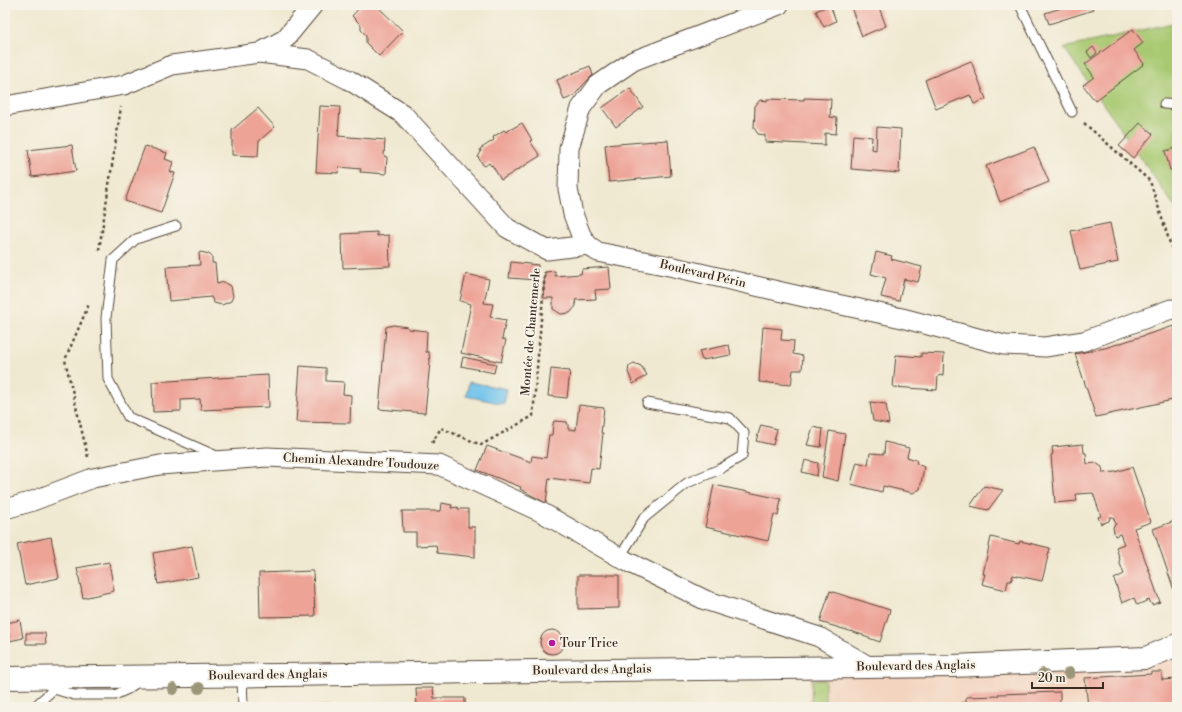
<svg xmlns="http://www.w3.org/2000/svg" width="1182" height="712" viewBox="0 0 1182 712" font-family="'Libre Bodoni',serif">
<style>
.built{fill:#f3d4bf}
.green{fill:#a8c971;stroke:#727a48}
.water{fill:#70c2eb;stroke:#567684}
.building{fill:#eea397}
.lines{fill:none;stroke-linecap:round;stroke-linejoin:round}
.service-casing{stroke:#564739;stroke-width:11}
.minor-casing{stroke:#564739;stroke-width:21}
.tertiary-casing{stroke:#564739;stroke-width:24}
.path{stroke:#564739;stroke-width:2.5;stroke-dasharray:3 3;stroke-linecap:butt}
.service{stroke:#fff;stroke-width:9}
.minor{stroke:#fff;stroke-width:19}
.tertiary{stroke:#fff;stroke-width:22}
.tree{fill:#9b967a}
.poi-dot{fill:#b5179e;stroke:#f7f3e8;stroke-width:1.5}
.labels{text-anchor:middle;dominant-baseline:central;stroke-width:4;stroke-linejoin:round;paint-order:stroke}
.street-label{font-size:12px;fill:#3b2a1e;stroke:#f7f3e8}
.poi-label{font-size:12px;fill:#3b2a1e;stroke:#f7f3e8;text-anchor:start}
</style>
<rect width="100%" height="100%" fill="#f7f3e8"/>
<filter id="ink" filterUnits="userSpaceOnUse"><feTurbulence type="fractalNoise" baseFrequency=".025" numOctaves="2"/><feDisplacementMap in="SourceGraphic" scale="8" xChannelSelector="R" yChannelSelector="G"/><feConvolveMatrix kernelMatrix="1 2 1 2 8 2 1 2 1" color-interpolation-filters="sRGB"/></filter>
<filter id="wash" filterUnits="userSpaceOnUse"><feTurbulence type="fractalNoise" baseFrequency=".012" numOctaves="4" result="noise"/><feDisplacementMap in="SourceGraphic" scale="16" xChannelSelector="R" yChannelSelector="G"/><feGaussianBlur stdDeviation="0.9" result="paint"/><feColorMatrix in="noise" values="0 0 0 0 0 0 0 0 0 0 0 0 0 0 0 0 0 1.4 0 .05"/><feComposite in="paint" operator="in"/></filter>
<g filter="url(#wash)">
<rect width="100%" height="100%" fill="#f0e9d1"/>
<path class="built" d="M1177,656V707H809L810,676Z"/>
<path class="green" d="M1177,22V210L1064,48Z
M812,680H825V707H811Z"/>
<path class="water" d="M469,382L507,389L504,404L466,396Z"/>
<g id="blocks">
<path class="building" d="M362,5H376L403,31L379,56L366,43V35L361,30V25L352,16Z
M830,5L836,21L824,27L816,11Z
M850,5H878L886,26L862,36Z
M1071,5H1092L1093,10L1049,24L1045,13Z
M1133,29L1143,43L1134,50L1144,64L1095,101L1083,85L1094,77L1085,64Z
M1093,47L1097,53L1091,58L1087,52Z
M971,61L986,99L974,104L970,95L936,109L925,80Z
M590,66L593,75L583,85L574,96L564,100L557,80Z
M630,88L643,107L616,127L602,108Z
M804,98L831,99L830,117L837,118L836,134L825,133V145L765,142V135L758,134L754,128L755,106L760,100L767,101V99L804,100Z
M320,106L340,107L338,136L385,140L384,156L387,157L386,174L360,172L361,169L339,167L338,173L316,172Z
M258,108L275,127L259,141L258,156L232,155V130Z
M522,123L532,140L530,141L540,156L501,180L492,165L491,166L489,163L485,166L483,165L478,157L481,152L480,149L494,140L493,137L504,130L506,132Z
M1140,123L1153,134L1133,158L1119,146Z
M877,127L901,129L899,173L851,169L853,135L872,137L871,149L876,150Z
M668,140L671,176L609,182L605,145Z
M72,145L76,171L32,177L28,150Z
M145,146L167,153L165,159L173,162L170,172L175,173L161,213L125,201Z
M1034,147L1049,182L1000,202L986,166Z
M1177,148V177H1176L1175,169L1170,170L1165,151Z
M1177,184V203H1176L1173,185Z
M1110,223L1118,262L1080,270L1071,231Z
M377,232V236L389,235L390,266L343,268L342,234Z
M201,252L209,254L212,257V263H215L217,284L224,282L231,286L233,296L231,301L222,305L214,303L211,297L169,301L166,267L200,265L199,253Z
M876,252L892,256L891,259L922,267L918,282L904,279L899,301L881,297L886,278L871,274Z
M511,262L538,265L537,280L509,278Z
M609,267L611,289L595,290L596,299L575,300L576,306L570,313L561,314L553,309V298H543L545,272L555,271V276L581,274L582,269Z
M466,274L489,279L484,303L493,304L490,317L506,320L502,339L506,340L501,362L461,353L471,304L460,301Z
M393,325L408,327V329L427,331L426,352H429L430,362L425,413L379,409L386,327Z
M1174,326L1177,338V399L1096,417L1075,354L1105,348Z
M763,327L782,329L781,340L794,341L793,354L803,356L802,370H793L791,385L759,382Z
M729,345L731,355L702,360L699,351Z
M921,353L944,354L943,375L938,376L937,390L893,387L896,355L921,357Z
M463,357L496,364L494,373L461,366Z
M634,363L641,366L647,375L633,384L628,372L629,366Z
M300,366L326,368V381L344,382L343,394L351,395L350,423L296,422Z
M551,369L570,371L567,398L548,396Z
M268,375L269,407L201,410L200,399L181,400V411L153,412L152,382Z
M870,402L886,404L889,424L873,421Z
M579,405L604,408L601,433H603L599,469L591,468L589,483L549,478L546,503L520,489L521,487L477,470L487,446L531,462L532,456L546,458L549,435H552L553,424L554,421L567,422L568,425V429L576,430Z
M761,425L777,429L773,445L756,441Z
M813,427L823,429L821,447L807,445Z
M829,431L845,434L838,481L822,477Z
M885,442L909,448L907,457L916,460L917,464L924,467L920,489L913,493L883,486L882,492L851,484L857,462L868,465L870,453L884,454Z
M1083,444L1084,453H1086L1087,464L1096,463L1102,467L1103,473L1115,472L1132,467L1151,522L1134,528L1160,602L1152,605L1149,600L1137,605L1134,598L1122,603L1114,579L1124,574L1119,561L1120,560L1116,547L1124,544L1120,534L1115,536L1113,528L1114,525L1116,524L1113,517H1110L1109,521L1101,524L1098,517L1101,516L1093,493L1076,494L1077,501L1055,503L1051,455L1053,454L1052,447Z
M805,460L818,463L817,476L802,472Z
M714,485L781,499L778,516L774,514L768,541L705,527Z
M984,486L1003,490L988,510L970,506Z
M442,503L452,505L451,508L458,507V509H468V527H475V557L437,553L436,545L416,546V532H403L402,511H441Z
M1177,520V589L1174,590L1153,529Z
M51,537L59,578L25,585L17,544Z
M991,537L1019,544L1020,541L1050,548L1042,581L1013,575L1011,581H1008L1006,590L982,584L985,574H983Z
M192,546L198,577L158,584L153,553Z
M109,562L114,591L83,598L77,568Z
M313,571L315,616L260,617L259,573Z
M578,575H619V608L578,609Z
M830,591L890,610L880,642L863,636V635L820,622Z
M20,620L23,638L10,641L7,623Z
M540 642a12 12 0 1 1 24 0a12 12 0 1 1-24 0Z
M26,633H45L46,644H26Z
M1151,672H1162V680L1177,679V707H1088L1085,678L1151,674Z
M416,688H433L434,698H465V707H417Z
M1060,692V707H960V703H966V697L998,696V694Z
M333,705V707H301V706Z
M526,705H566V707H526Z"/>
</g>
</g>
<g filter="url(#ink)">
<use href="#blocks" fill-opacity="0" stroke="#564739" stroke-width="1"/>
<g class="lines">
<defs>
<path id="service" d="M1020,5L1072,112
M1164,104L1177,105
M176,226L136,239L113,260L106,318L108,379L128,417L219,457
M620,557L644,518L687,483L720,469L742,456L744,433L730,418L647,403
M242,676L243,707
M44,682L54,689L74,695H115L128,689L140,680
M34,707L54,689"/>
<path id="minor" d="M779,5L633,61L598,85L581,108L569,148L568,189L573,214L581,235L588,245L598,252L674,267L804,297L902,318L1004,345L1045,347L1084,341L1171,309L1177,310
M259,53L285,39L313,5
M5,106L124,85L172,65L259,53L308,59L349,80L403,114L507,228L547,250L588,245
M5,509L30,502L93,478L160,465L267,457L439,465L541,512L626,561L705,600L819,637L870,667"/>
<path id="tertiary" d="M5,678L282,675L607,670L953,666L1146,658L1177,645"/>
</defs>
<use href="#service" class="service-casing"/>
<use href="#minor" class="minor-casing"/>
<use href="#tertiary" class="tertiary-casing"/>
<path class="path" d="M1084,123L1150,181L1177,265
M99,250L121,107
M432,443L441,428L481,445L533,416L545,272
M88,457L65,360L89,304"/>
<use href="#service" class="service"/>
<use href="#minor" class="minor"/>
<use href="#tertiary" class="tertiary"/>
</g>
<g class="tree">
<circle cx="1069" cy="673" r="6"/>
<circle cx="1043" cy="674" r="6"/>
<circle cx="199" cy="688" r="6"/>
<circle cx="173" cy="689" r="6"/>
</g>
</g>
<circle class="poi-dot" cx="552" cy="643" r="4"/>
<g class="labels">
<g class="street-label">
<text transform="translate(703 274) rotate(13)">Boulevard Périn</text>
<text transform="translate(531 332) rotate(-85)">Montée de Chantemerle</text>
<text transform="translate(361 462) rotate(3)">Chemin Alexandre Toudouze</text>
<text transform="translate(916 666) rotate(-1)">Boulevard des Anglais</text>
<text transform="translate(592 670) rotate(-1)">Boulevard des Anglais</text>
<text transform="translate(268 675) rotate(-1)">Boulevard des Anglais</text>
</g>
<g class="poi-label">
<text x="560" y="643">Tour Trice</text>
</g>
</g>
<rect width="1182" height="712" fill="none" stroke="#f7f3e8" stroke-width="20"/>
<path d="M1032 682v6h71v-6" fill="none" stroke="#3b2a1e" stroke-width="2"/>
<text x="1038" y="682" font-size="12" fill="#3b2a1e" stroke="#f7f3e8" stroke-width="3" paint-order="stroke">20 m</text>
</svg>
